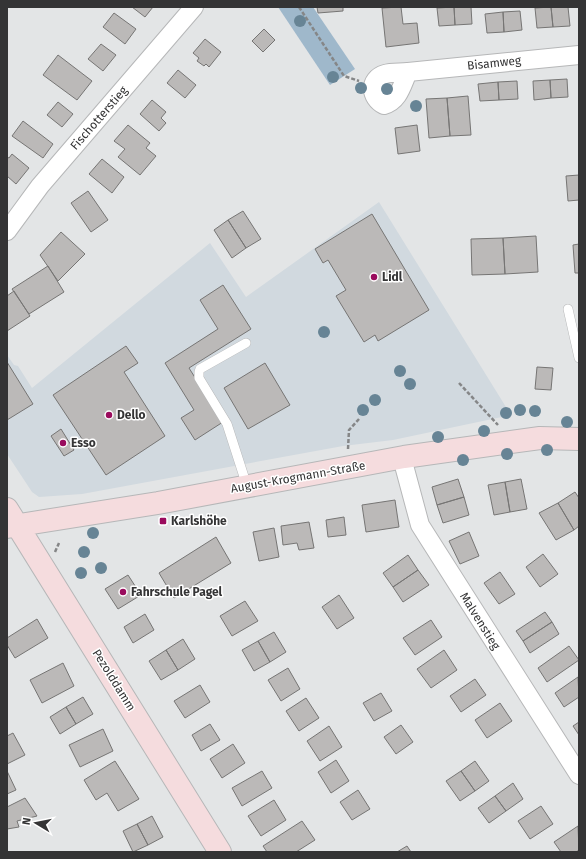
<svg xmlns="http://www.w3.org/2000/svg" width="586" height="859" viewBox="0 0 586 859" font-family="'Fira Sans',sans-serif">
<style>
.built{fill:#d1d9df}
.green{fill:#9fb8cb}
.building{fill:#bbb9b8;stroke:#767574}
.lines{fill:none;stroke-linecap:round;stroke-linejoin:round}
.lane-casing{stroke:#b6b7b8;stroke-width:10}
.street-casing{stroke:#b6b7b8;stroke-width:20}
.secondary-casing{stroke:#b6b7b8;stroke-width:24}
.path{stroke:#858687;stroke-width:2.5;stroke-dasharray:4 2;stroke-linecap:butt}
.lane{stroke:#fff;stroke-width:9}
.street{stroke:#fff;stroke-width:18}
.secondary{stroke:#f5dcde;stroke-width:22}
.tree{fill:#678495}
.poi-dot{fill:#9a0b5d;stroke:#fff;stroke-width:1.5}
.labels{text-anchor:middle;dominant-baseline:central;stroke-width:3;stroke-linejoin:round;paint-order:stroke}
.street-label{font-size:12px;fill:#343435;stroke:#fff}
.poi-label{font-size:12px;font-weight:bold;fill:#343435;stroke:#fff;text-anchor:start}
</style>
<rect width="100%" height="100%" fill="#e3e5e6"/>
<path class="built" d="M379,202L511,415L393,440L343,446L82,494L39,497L32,492L7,454V355L14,365L18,366L32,388L210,243L246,297Z"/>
<path class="green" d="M278,7H313L355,69L330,85Z"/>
<path class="building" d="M132,7H153L145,17Z
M317,7H343V11L318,13Z
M401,7L403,24L417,23L419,43L386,47L382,8Z
M454,7L455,25L439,26L437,8Z
M454,7H471L472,24L455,25Z
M551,7L553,27L537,28L535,8Z
M551,7H568L570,26L553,27Z
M520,11L522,30L504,32L503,12Z
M503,12L504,32L487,33L485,14Z
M114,13L136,29L125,44L103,27Z
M264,29L275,40L263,52L252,41Z
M205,39L221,52L209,67L206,64L204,66L197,61L199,58L193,53Z
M101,44L116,55L103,71L88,59Z
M58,55L92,81L77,100L43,75Z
M178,70L196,85L185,98L167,83Z
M567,79L568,97L551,98L550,80Z
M550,80L551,98L534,100L533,81Z
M517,81L518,99L499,100L498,82Z
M498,82L499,100L480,101L478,84Z
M468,96L471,135L450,136L447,98Z
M447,98L450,136L429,138L426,99Z
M152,100L166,112L161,118L166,123L159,131L140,114Z
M58,102L73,114L62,127L47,115Z
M23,121L53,144L43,158L12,136Z
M128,125L150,143L146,148L156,156L140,175L118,157L125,149L114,141Z
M417,125L420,151L398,154L395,128Z
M12,154L29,168L16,184L7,176V157L9,158Z
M102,159L124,177L112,193L89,174Z
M579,175V200L568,201L566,176Z
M88,191L108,220L91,232L71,203Z
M243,211L261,239L246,248L228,220Z
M372,214L429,310L378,341L375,335L364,342L336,296L346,290L328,260L323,263L315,249Z
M228,220L246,248L232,258L214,230Z
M61,232L85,254L58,281L40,255Z
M536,236L538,272L505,274L503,238Z
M503,238L505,274L472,275L471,239Z
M579,244V273H575L573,245Z
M48,266L64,292L29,314L12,289Z
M223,285L251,329L189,368L223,422L195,440L181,418L194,410L165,363L218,329L200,300Z
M14,291L30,316L7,331V296Z
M126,346L138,363L124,372L165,436L106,475L53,395Z
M7,362L33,404L7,420Z
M265,363L290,405L248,429L224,388Z
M537,367L553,368L551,390L535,389Z
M61,429L74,450L64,456L51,436Z
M458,479L464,497L437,505L432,487Z
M521,479L527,509L510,512L505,482Z
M505,482L510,512L494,515L488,485Z
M575,492L579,498V526L574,530L558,503Z
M464,497L469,515L443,523L437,505Z
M395,500L399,527L366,532L362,505Z
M558,503L574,530L556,540L539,513Z
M344,517L346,535L328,537L326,520Z
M309,522L314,548L299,550L297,543L283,545L281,526Z
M274,528L279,557L259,561L253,532Z
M469,532L479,556L460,564L449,541Z
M216,537L231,563L174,598L159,573Z
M543,554L558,574L540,587L526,567Z
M408,555L418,570L393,587L383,573Z
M418,570L429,585L403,602L393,587Z
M500,572L515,594L499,604L484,583Z
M128,575L141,595L118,609L105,589Z
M339,595L354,618L337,629L322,607Z
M245,601L258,621L232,636L220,616Z
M545,612L552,622L523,641L516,631Z
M145,614L154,630L133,643L124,627Z
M37,619L48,638L15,658L7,645V638Z
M431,620L442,637L415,655L403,638Z
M552,622L559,634L530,653L523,641Z
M274,632L286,652L270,662L258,641Z
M183,639L195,659L178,670L166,650Z
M258,641L270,662L254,671L242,650Z
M569,646L579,660L547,682L538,668Z
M166,650L178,670L161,680L149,661Z
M444,650L457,670L431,688L417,669Z
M63,663L74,686L42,703L30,680Z
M288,668L300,689L281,701L268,680Z
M578,677L579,697L564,707L555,693Z
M475,679L486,695L461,712L450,696Z
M200,685L210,702L185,718L174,701Z
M381,693L392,711L374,721L363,703Z
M83,697L93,714L76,724L66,707Z
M306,698L319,718L299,731L286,711Z
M500,703L512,721L487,738L475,720Z
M66,707L76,724L60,734L50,717Z
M579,722V735L573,726Z
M210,724L220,740L201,751L192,735Z
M401,725L413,742L396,754L384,737Z
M329,726L342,747L320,761L307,741Z
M103,729L113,751L80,767L69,745Z
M13,733L25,755L7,764V736Z
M233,744L245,763L222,778L210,759Z
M336,760L349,781L331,793L318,772Z
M115,761L139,799L118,811L107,793L96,800L84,780Z
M475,761L489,781L475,791L461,771Z
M7,771L16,790L7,794Z
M262,771L272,788L242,806L232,788Z
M461,771L475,791L460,801L446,781Z
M513,783L523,799L506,811L495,796Z
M358,790L370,809L352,820L340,802Z
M495,796L506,811L489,823L478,808Z
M25,798L37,816L17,821L19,827L7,829V807Z
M274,800L286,820L261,836L248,816Z
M541,806L553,824L530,839L518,821Z
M152,816L163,837L148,845L137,824Z
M302,821L315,840L296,852H267L263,846Z
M137,824L148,845L133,852L123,831Z
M578,826L579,850L576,852H561L554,842Z
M407,846L411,852H397Z"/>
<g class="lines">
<defs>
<path id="lane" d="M568,309L579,358
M246,343L200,369L199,372V378L227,424L247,486"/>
<path id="street" d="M408,72C402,85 399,101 384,105C370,98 368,79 385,74C392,72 401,73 408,72L579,55
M7,231L40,186L194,7
M402,458L420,525L579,775"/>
<path id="secondary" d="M7,509L220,852
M7,527L158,503L404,457L540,438L579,439"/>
</defs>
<use href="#lane" class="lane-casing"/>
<use href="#street" class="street-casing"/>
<use href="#secondary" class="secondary-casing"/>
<path class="path" d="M299,7L344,76L359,81
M459,383L498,425
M348,449L349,430L359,419
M55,552L59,543"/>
<use href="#lane" class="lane"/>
<use href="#street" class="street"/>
<use href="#secondary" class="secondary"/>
</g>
<g class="tree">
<circle cx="300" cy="21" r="6"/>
<circle cx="333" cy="77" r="6"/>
<circle cx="361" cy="88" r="6"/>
<circle cx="387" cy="89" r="6"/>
<circle cx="416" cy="106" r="6"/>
<circle cx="324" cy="332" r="6"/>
<circle cx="400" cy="371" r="6"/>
<circle cx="410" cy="384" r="6"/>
<circle cx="375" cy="400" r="6"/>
<circle cx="363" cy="410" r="6"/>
<circle cx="520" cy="410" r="6"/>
<circle cx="535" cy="411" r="6"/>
<circle cx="506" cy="413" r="6"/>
<circle cx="567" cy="422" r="6"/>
<circle cx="484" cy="431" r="6"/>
<circle cx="438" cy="437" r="6"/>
<circle cx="547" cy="450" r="6"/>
<circle cx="507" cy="454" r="6"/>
<circle cx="463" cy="460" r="6"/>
<circle cx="93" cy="533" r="6"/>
<circle cx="84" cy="552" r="6"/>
<circle cx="101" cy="568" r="6"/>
<circle cx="81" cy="573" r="6"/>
</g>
<g class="poi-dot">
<circle cx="374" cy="277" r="4"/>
<circle cx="109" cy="415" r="4"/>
<circle cx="63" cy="443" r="4"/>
<rect x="159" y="517" width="8" height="8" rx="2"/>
<circle cx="123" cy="592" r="4"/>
</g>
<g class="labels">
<g class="street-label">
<text transform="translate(494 63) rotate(-6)">Bisamweg</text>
<text transform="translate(99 118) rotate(-49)">Fischotterstieg</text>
<text transform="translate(298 477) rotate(-10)">August-Krogmann-Straße</text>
<text transform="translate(480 621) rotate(58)">Malvenstieg</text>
<text transform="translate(114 680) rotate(58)">Pezolddamm</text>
</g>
<g class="poi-label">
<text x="382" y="277">Lidl</text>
<text x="117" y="415">Dello</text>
<text x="71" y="443">Esso</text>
<text x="171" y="521">Karlshöhe</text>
<text x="131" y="592">Fahrschule Pagel</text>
</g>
</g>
<rect width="586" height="859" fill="none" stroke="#343435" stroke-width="16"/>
<g transform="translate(36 823) rotate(280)" stroke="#ffffff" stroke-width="3" paint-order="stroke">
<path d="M0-3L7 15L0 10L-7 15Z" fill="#343435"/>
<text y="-6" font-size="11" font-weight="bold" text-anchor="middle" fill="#343435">N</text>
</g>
</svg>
